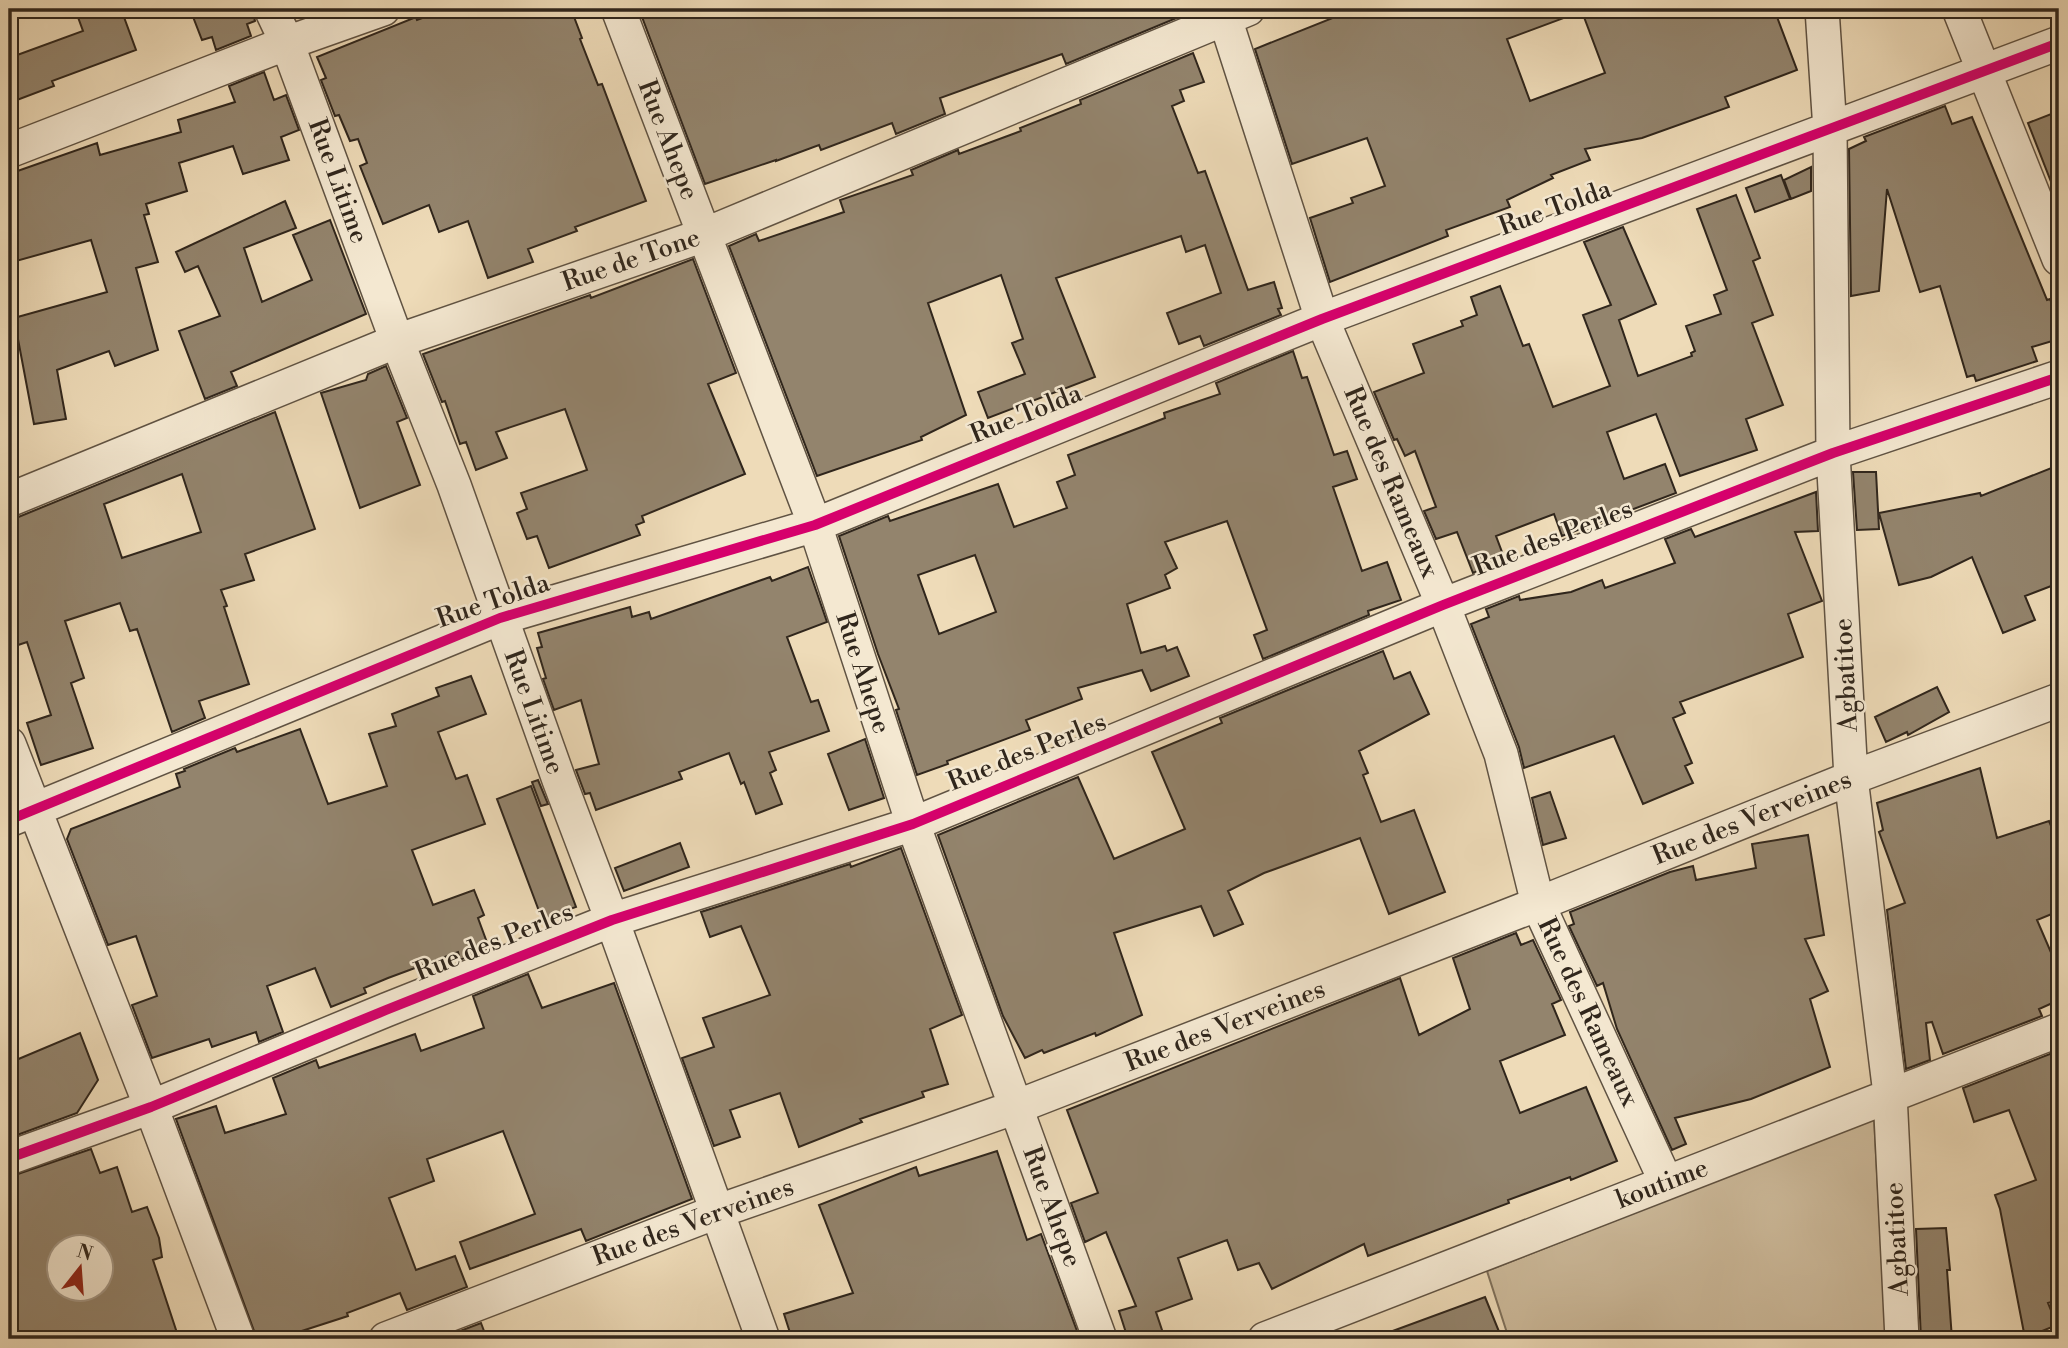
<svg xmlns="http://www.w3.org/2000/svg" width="2068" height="1348" viewBox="0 0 2068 1348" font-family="'Libre Bodoni',serif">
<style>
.green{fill:#cebc9d;stroke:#7f715c;stroke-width:2}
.building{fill:#93846d;stroke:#30261c;stroke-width:2;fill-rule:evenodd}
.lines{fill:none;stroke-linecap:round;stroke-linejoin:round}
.street-casing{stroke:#605343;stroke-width:36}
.street{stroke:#f4e8d1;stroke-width:33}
.cycleway-casing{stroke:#f4e8d1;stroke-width:15}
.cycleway{stroke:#d6006c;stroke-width:10}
.labels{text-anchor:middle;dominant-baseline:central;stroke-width:5;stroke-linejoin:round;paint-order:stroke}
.street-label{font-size:26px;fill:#30261c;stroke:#f4e8d1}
</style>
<rect width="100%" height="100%" fill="#eedbb8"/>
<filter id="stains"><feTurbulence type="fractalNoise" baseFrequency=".00286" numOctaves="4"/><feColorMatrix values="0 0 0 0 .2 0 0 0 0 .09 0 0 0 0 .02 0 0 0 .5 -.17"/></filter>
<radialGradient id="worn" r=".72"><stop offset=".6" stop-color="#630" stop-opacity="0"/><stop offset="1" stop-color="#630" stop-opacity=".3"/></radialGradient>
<path class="green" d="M1874,1118L1886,1339H1509L1487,1271Z"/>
<path class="building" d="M75,9H121L136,50L52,81L54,86L9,103V58L83,31Z
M190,9H252L255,21L247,24L251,36L216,50L212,37L202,40Z
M447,9H571L582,38L580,39L598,85L602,84L646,201L575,227L577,231L528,249L533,262L488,278L468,221L439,232L429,205L383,224L360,166L367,163L358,139L350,141L339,115L335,116L321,80L326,78L317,57L416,17L417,20Z
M639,9H1176L1179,17L1066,64L1062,54L940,98L945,114L896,134L892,123L821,150L819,145L776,161V160L705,184Z
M1355,9H1579L1580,12L1507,39L1530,101L1605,73L1581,9H1774L1797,70L1725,97L1729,107L1642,138L1585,149L1590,160L1551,175L1553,178L1507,200L1510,207L1446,230L1448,236L1330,282L1310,218L1353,203L1351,198L1385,186L1367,138L1292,164L1255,49Z
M1193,53L1204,82L1180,90L1184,101L1172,106L1198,173L1205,171L1248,290L1274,282L1282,308L1278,309L1281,315L1204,346L1200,336L1179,344L1167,313L1221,293L1205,245L1186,252L1181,236L1056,278L1095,377L988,418L978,392L1025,374L1012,343L1023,339L1001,275L928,303L966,415L921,437L922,440L817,476L729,246L756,234L759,241L844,212L840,200L913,175L911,170L958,150L959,154L1021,131L1020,128L1081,104L1080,100Z
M264,72L274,100L286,95L299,130L281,137L289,160L243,174L233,146L179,163L187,191L146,204L149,214L144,215L158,262L136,268L158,350L115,366L109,351L57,370L66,419L34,424L14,318L107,292L91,240L9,263V174L97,143L100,155L181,132L178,120L235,102L229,86Z
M1945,106L1952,124L1972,117L2047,300L2050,299L2059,321V339L2032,347L2037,361L1976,381L1974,375L1967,377L1940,286L1920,292L1887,189L1879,291L1851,296L1849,149L1866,141L1864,137Z
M2059,111V197H2057L2028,123Z
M1811,167V191L1791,199L1784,180Z
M1781,175L1790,199L1755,212L1746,188Z
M1736,195L1760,258L1753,261L1773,315L1752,323L1783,405L1746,419L1757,450L1680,476L1656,414L1607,432L1624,479L1665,464L1676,493L1562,536L1554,514L1496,536L1505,560L1473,573L1457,532L1436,539L1424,511L1436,507L1415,451L1405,456L1397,439L1394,440L1374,392L1424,373L1413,344L1463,326L1461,321L1477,315L1471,297L1500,286L1523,346L1529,344L1553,407L1610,386L1583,315L1611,305L1584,242L1623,227L1656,304L1619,320L1638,376L1692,356L1691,353L1695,351L1686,326L1721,314L1714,295L1727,290L1697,209Z
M285,201L296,228L244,248L262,302L312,280L293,235L330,220L366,314L231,372L237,386L205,399L179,331L220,316L198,266L185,272L176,252Z
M693,259L736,373L708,384L745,474L642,516L644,522L636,525L640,535L549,568L537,536L527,539L517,513L527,509L521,493L587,470L565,409L496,432L507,458L476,470L466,442L460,444L445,401L442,402L423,354L590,295L591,298Z
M1293,351L1302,378L1307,377L1334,455L1347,451L1357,479L1333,487L1362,571L1387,562L1401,600L1368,611L1369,615L1263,659L1254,635L1267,630L1227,521L1165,542L1177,568L1165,575L1170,588L1127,604L1141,653L1165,646L1167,651L1177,647L1189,676L1151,691L1142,670L1078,688L1082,699L1026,720L1030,730L947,761L948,764L917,775L896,710L899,709L878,654L839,536L888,516L890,521L998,484L1014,527L1067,508L1057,482L1075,475L1068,455L1165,418L1164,413L1220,394L1216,383ZM975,555L996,612L939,634L918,575Z
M386,366L407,418L397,422L420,485L360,508L321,393L366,380L368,374Z
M275,412L315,529L245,554L254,580L221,590L227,606L224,607L249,684L199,701L205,718L172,732L137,629L130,631L120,603L65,621L84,678L71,683L93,748L41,765L27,723L51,715L27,642L9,648V519L16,518ZM182,474L201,532L122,558L104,504Z
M2059,465V583L2025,596L2035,620L2003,633L1972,557L1931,577L1899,585L1879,513L1980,493L1981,496Z
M1853,472H1876L1879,529L1857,530Z
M1816,492L1818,531L1795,532L1822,601L1788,614L1803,657L1680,702L1685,713L1673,718L1692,763L1685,766L1693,783L1643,804L1614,736L1524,768L1519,747L1471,624L1489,617L1486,609L1519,596L1520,600L1571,592L1602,580L1605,588L1675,563L1665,539L1691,529L1695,537Z
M808,567L827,622L787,637L811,702L818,700L829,731L769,752L776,770L770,773L782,804L756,814L744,782L741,784L729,753L679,772L682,779L596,810L590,793L585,794L576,770L599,764L581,700L554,710L543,679L546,678L537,648L542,647L538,633L630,607L632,617L649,612L651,619L770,577L772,581Z
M1383,651L1394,679L1410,672L1429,714L1359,751L1368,773L1363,775L1381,822L1414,810L1445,892L1389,914L1360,838L1264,873L1228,891L1243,924L1214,936L1201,906L1114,933L1142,1015L1096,1036L1095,1033L1044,1053L1042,1050L1025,1058L1003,1016L938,835L1078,777L1114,859L1185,829L1152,752L1222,723L1220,718Z
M471,676L486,714L438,732L456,779L467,775L485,824L412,850L433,905L474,890L484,915L478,918L489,948L460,960L458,952L388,978L364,988L366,993L331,1007L315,968L267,986L283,1032L259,1042L256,1032L212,1047L209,1039L152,1058L132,1005L157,996L136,936L108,945L67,839L71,829L180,787L176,774L185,771L184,769L235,748L237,752L300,729L328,804L387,786L369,734L396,726L392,714L439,696L436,688Z
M1937,687L1949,712L1908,735L1907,732L1886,742L1875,717Z
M865,739L884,798L849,810L828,754Z
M1980,768L1997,838L2049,821L2059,845V911L2037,920L2059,971V1000L2039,1009L2042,1016L1943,1054L1932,1022L1926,1023L1930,1060L1906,1069L1887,910L1905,903L1879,832L1883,830L1877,803Z
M538,780L548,804L541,806L532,782Z
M531,786L576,907L542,919L497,799Z
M1550,792L1566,838L1543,845L1532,798Z
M1808,835L1824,935L1805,939L1828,991L1810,999L1830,1067L1751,1099L1675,1118L1686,1144L1672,1150L1617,1029L1603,983L1597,986L1569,926L1574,924L1570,912L1670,872L1693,866L1696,880L1756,868L1752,844Z
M680,843L689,867L624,891L615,868Z
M901,848L962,1015L930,1029L948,1084L922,1092L924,1097L860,1119L862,1122L799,1147L780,1093L730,1110L740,1137L714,1146L682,1058L714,1047L703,1018L770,995L741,926L710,937L701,912L850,864L851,867Z
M1516,933L1521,945L1533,940L1561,1000L1552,1004L1565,1035L1500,1061L1520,1113L1586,1087L1617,1161L1571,1180L1570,1177L1508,1200L1509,1203L1368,1256L1364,1244L1272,1289L1259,1263L1238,1270L1227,1240L1178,1258L1192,1299L1156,1312L1165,1339H1128L1119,1311L1136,1306L1106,1232L1085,1242L1071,1203L1098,1193L1067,1110L1400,978L1419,1035L1470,1009L1453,958Z
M528,974L542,1008L614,983L692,1199L586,1241L581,1229L470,1269L460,1242L535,1214L503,1131L427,1159L434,1181L389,1198L416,1270L455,1256L467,1287L407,1310L400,1293L347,1313L348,1316L277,1339H257L176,1119L216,1106L225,1133L286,1114L273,1078L316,1060L319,1068L415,1034L421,1051L484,1028L473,996Z
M80,1033L98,1080L77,1113L9,1138V1063Z
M2055,1052L2059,1062V1235H2057L2054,1228L2059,1255V1300L2048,1303L2057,1325L2025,1338L2000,1209L1995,1195L2036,1180L2009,1110L1974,1122L1963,1088Z
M91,1149L100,1173L117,1167L132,1212L147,1207L159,1238L162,1257L153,1260L179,1339H9V1177ZM60,1247H102V1289H60Z
M997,1151L1027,1240L1041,1234L1077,1331L1053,1339H792L784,1314L853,1293L819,1205L916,1167L919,1176Z
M1946,1228L1950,1270H1947L1952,1339H1921L1916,1229Z
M1485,1297L1502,1339H1379V1336Z
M481,1323L487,1339H439Z"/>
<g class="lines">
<defs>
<path id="street" d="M271,9L287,43L397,341L454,485L559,780L612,920L763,1339
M618,9L815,525L913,824L1100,1339
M1222,9L1322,319L1443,605L1501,754L1538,904L1666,1182
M1822,9L1830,130L1833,453L1851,778L1890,1094L1902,1339
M1959,9L2059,259
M9,151L287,43L383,9
M9,500L397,341L704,235L1248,9
M9,744L151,1107L238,1339
M9,820L500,618L815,525L1322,319L2059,43
M9,1158L151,1107L386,1010L612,920L913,824L1443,605L1833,453L2059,377
M386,1339L716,1212L1016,1107L1538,904L1851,778L2059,700
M1265,1339L2059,1030"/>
</defs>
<use href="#street" class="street-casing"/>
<use href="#street" class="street"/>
<defs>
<path id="cycleway" d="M9,820L500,618L815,525L1322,319L2059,43
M9,1158L151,1107L386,1010L612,920L913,824L1443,605L1833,453L2059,377"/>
</defs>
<use href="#cycleway" class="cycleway-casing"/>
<use href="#cycleway" class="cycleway"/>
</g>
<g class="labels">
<g class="street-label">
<text transform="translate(668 140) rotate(69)">Rue Ahepe</text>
<text transform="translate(338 181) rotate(70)">Rue Litime</text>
<text transform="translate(1555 208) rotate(-20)">Rue Tolda</text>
<text transform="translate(631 260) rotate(-19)">Rue de Tone</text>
<text transform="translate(1026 414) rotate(-22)">Rue Tolda</text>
<text transform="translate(1391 482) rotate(67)">Rue des Rameaux</text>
<text transform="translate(1553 538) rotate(-21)">Rue des Perles</text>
<text transform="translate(493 601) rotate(-19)">Rue Tolda</text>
<text transform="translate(863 673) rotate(72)">Rue Ahepe</text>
<text transform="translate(1846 675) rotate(-93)">Agbatitoe</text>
<text transform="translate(534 712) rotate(70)">Rue Litime</text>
<text transform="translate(1027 752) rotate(-22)">Rue des Perles</text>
<text transform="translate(1752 818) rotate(-22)">Rue des Verveines</text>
<text transform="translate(494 942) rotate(-22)">Rue des Perles</text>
<text transform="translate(1588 1012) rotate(65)">Rue des Rameaux</text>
<text transform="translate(1225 1026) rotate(-21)">Rue des Verveines</text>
<text transform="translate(1662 1184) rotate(-21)">koutime</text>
<text transform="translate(1052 1207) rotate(70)">Rue Ahepe</text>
<text transform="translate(693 1222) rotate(-20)">Rue des Verveines</text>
<text transform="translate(1897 1239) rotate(-93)">Agbatitoe</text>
</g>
</g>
<rect width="2068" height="1348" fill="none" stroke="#eedbb8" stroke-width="35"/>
<rect x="10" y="10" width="2047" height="1327" fill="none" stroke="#30261c" stroke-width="3.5"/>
<rect x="18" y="18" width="2033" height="1313" fill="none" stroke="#30261c" stroke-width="2"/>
<g transform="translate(80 1268) rotate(17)"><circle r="33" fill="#f4e8d1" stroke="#a69a89" stroke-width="2"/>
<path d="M0-5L12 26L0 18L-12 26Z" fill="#8f2418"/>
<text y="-10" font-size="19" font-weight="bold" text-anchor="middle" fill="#30261c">N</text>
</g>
<rect width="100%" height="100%" filter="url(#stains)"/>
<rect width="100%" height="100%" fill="url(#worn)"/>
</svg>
